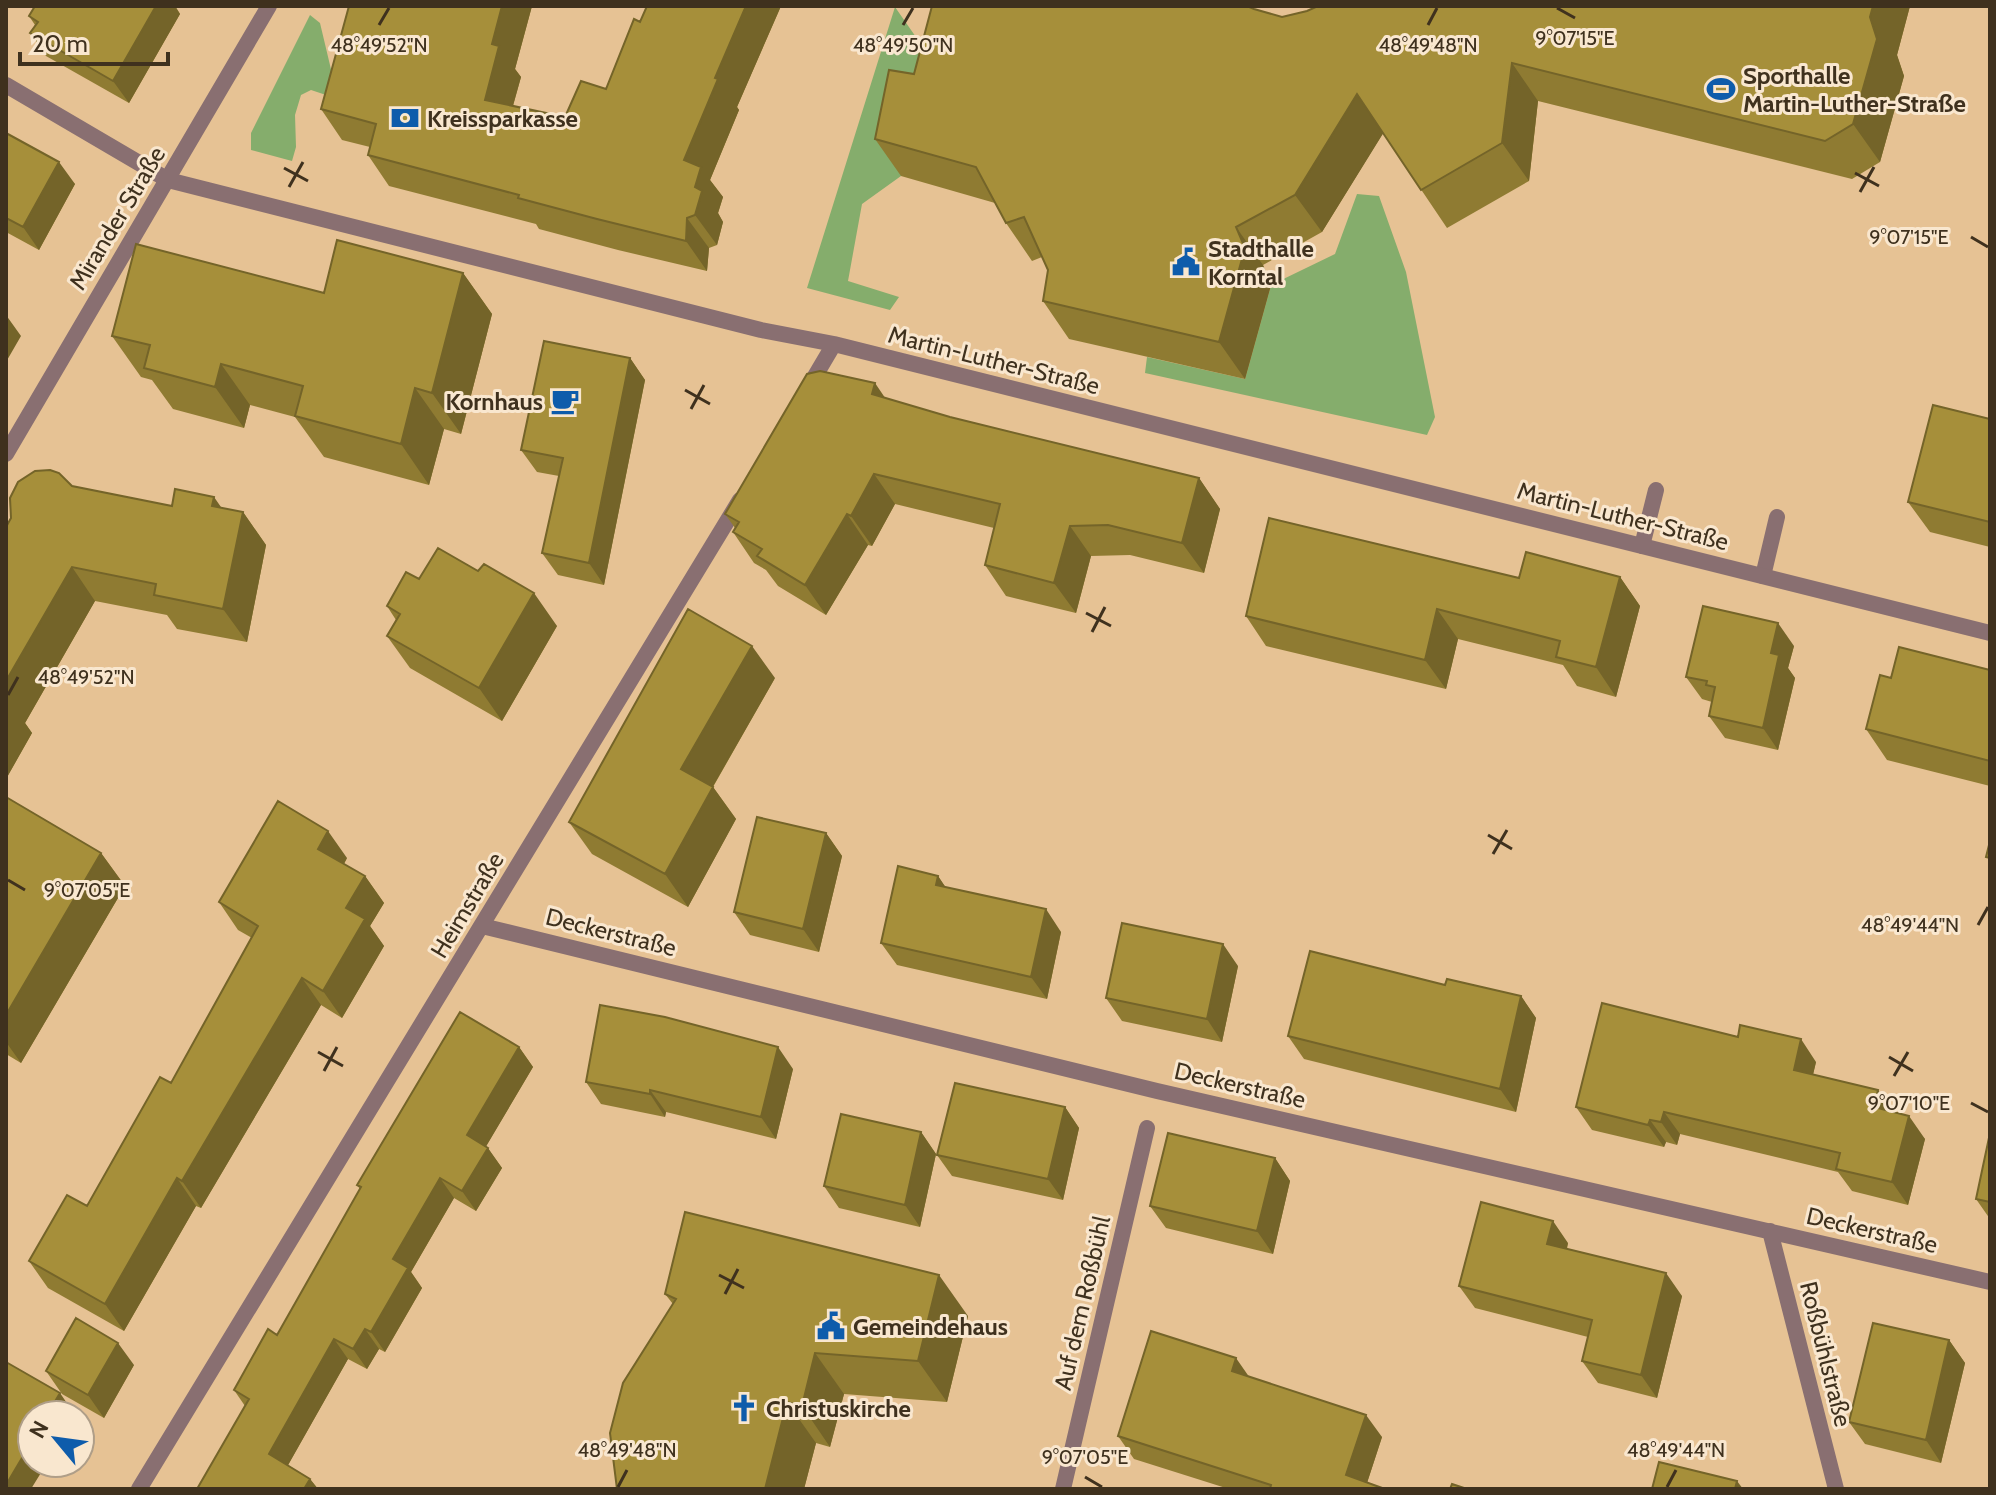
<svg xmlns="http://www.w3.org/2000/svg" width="1996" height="1495" viewBox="0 0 1996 1495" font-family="Cabin,sans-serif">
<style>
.green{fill:#85ad6c}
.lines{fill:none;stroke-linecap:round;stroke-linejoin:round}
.service{stroke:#896f71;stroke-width:16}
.minor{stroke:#896f71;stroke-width:16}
.wall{fill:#8f7b32}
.shaded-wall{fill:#746429}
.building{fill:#a68f3a;stroke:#746429;stroke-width:2}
.ticks{fill:none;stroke:#3f311e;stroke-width:3}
.labels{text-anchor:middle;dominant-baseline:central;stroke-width:6;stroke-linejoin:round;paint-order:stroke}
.poi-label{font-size:24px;font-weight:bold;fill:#3f311e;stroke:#f9e7cf;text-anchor:start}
.street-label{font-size:24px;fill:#3f311e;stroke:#f9e7cf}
.ticks-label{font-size:20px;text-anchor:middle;fill:#3f311e;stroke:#f9e7cf;stroke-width:6;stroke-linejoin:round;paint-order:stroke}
</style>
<rect width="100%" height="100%" fill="#e6c294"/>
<path class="green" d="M895,7L941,73L901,176L862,204L848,281L899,297L890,310L807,288Z
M310,15L320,23L334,82L326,95L311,90L301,95L295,115L296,147L292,161L251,150V133Z
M1357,194L1379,196L1406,272L1435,417L1427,435L1145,373L1147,357L1245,379L1271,285L1335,254Z"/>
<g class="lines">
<path class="service" d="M1642,546L1656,490
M1763,576L1777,517"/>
<path class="minor" d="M6,85L168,180L761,330L834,344L1990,633
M808,388L834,344
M6,454L269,6
M482,926L1157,1091L1990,1282
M1770,1231L1836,1489
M139,1489L740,500
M1063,1489L1147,1128"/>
</g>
<path class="wall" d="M35,6H175L180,14L129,103L46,56L30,33L35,25L29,16Z
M349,6H532L515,69L521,77L513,106L565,117L606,89L640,22L647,6H781L737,107L739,110L710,180L723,197L718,213L723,222L717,245L709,248L707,271L618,250L539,229L536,224L389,186L368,155L370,147L342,140L321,109Z
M1318,6H1910L1897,55L1904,76L1880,162L1852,179L1538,101L1529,181L1447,228L1383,133L1322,232L1263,265L1271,285L1245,379L1069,339L1043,301L1048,270L1042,257L1032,261L1006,223L995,203L901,176L875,139L914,74L1254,9L1282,17L1307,11Z
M6,133L75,184L39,250L6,232Z
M463,273L492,314L461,434L444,429L429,485L324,457L295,417L250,405L244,428L173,409L152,380L141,377L112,336L324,293Z
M630,358L645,380L604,585L558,575L542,553L559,476L537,472L521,450Z
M885,398L950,417L1199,478L1220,509L1204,573L1130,555L1091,556L1076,613L1006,596L985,565L994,528L895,504L872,546L868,545L826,615L778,586L766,570L754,563L733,532L735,528L725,514Z
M1990,419V547L1930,532L1908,502Z
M72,486L172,506L221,508L243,512L266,545L247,642L177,629L167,615L95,601L25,723L32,733L6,779V527Z
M1620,577L1640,606L1616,697L1577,686L1563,665L1458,639L1446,689L1266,646L1246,616L1519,578Z
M419,579L557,626L502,721L410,668L387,636L396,620L387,606Z
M1794,646L1788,668L1795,678L1778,750L1725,738L1709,716L1712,702L1702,699L1686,677Z
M1990,670V786L1887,760L1866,729L1891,678Z
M775,678L713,787L736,819L688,907L592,854L569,822Z
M6,797L101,853L125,886L21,1063L6,1054Z
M826,833L842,856L819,952L750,935L734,912Z
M347,858L344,864L365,876L384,903L370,926L384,946L342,1018L321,1005L201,1208L196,1206L124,1331L48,1288L29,1261L87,1206L171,1083L252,938L238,930L219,902Z
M938,876L945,887L1061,932L1047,999L897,965L881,943Z
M1238,966L1222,1042L1122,1021L1106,998Z
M1445,985L1521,996L1536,1018L1516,1112L1304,1059L1288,1036Z
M519,1047L533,1067L486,1146L502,1168L476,1211L454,1198L411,1272L422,1288L385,1352L379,1349L367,1369L348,1359L288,1465L310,1479L318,1489H197L245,1406L234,1390L277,1335L360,1189L357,1185Z
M1816,1062L1813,1074L1894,1112L1925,1139L1908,1205L1852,1191L1838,1172L1680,1134L1677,1145L1666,1142L1664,1147L1592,1130L1576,1107Z
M793,1069L776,1139L666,1112L665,1117L601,1104L586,1082Z
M1065,1107L1079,1128L1063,1200L952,1176L937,1155Z
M921,1132L936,1154L920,1227L839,1208L824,1186Z
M1990,1133V1219L1976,1199Z
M1275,1158L1290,1181L1273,1254L1166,1228L1150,1206Z
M1568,1243L1567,1249L1682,1296L1657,1398L1598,1383L1582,1361L1588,1337L1475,1308L1459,1286Z
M665,1294L968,1316L947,1402L844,1394L830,1447L816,1443L804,1489H617L673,1304Z
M1949,1340L1965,1363L1941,1463L1865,1444L1849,1422Z
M134,1365L104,1418L62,1394L46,1371Z
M1249,1377L1382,1437L1367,1483L1385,1489H1229L1134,1459L1118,1436Z"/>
<path class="shaded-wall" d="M156,6H175L180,14L129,103L113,81Z
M502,6H532L515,69L521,77L506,130L485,100L492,44Z
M746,6H781L737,107L739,110L710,180L723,197L718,213L723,222L717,245L695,215V187L684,160L715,78Z
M1873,6H1910L1897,55L1904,76L1880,162L1853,124L1870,17Z
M1512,63L1538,101L1529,181L1502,143Z
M1357,94L1384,132L1322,232L1295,195Z
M59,162L75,184L39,250L23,227Z
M687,218L709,248L707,271L686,241Z
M1236,227L1263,265L1271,285L1245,379L1219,342Z
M463,273L492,314L461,434L432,393Z
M6,315L21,336L6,362Z
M630,358L645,380L604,585L589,563Z
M221,364L250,405L244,428L215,387Z
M875,383L896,414L872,394Z
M415,388L444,429L429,485L401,444Z
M874,474L895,504L872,546L851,516Z
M1199,478L1220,509L1204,573L1182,543Z
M214,497L237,530L212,506Z
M243,512L266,545L247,642L223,609Z
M847,514L868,545L826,615L805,585Z
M1070,526L1091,556L1076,613L1054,583Z
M72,567L95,601L25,723L32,733L6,779V681Z
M1620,577L1640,606L1616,697L1596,667Z
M534,593L557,626L502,721L479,688Z
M1437,609L1458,639L1446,689L1425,660Z
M1778,623L1794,646L1788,668L1795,678L1778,750L1763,728L1771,653Z
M752,646L775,678L704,802L681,769Z
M713,787L736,819L688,907L665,874Z
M328,831L347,858L337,876L318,849Z
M826,833L842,856L819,952L803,929Z
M101,853L125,886L21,1063L6,1042V1015Z
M365,876L384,903L370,926L384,946L342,1018L323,991L346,908Z
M938,876L953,898L936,885Z
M1046,909L1061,932L1047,999L1031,977Z
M1223,944L1238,966L1222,1042L1207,1019Z
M302,978L321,1005L201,1208L182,1181Z
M1521,996L1536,1018L1516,1112L1500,1089Z
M1801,1039L1816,1062L1809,1092L1794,1070Z
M519,1047L533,1067L481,1155L467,1135Z
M778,1047L793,1069L776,1139L761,1117Z
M650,1090L666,1112L665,1117L650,1094Z
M1878,1090L1894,1112L1874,1107Z
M1065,1107L1079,1128L1063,1200L1048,1179Z
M1664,1112L1680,1134L1677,1145L1661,1122Z
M1909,1116L1925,1139L1908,1205L1892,1182Z
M1650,1120L1666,1142L1664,1147L1648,1125Z
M921,1132L936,1154L920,1227L905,1205Z
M488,1148L502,1168L476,1211L462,1191Z
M1275,1158L1290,1181L1273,1254L1257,1231Z
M177,1178L196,1206L124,1331L105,1304Z
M440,1178L454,1198L411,1272L422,1288L385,1352L371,1332L393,1259Z
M1553,1221L1568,1243L1562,1266L1547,1244Z
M1666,1273L1682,1296L1657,1398L1641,1375Z
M939,1275L968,1316L947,1402L918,1361Z
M365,1329L379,1349L367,1369L353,1349Z
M334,1339L348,1359L283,1474L269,1454Z
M1949,1340L1965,1363L1941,1463L1926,1440Z
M118,1343L134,1365L104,1418L88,1395Z
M815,1353L844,1394L830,1447L802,1406Z
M1236,1358L1252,1381L1232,1371Z
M60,1393L75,1415H47Z
M787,1402L816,1443L804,1489H765Z
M1366,1415L1382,1437L1365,1489L1346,1475Z
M32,1441V1463H47L31,1489H6V1485Z
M310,1479L318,1489H304Z
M1737,1481L1743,1489H1735Z"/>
<path class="building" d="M35,6H156L113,81L30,33L38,22L29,16Z
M349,6H502L492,44L499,46L485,100L565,117L581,81L606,89L634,19L640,22L647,6H746L715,78L718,79L684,160L701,167L695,187L702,191L695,215L687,218L686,241L597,219L518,198L519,195L368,155L376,124L321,109Z
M932,6H1247L1254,9L1282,17L1307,11L1318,6H1873L1870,17L1877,39L1853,124L1825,141L1512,63L1502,143L1421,190L1357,94L1295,195L1236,227L1245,248L1219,342L1043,301L1048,270L1024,217L1006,223L976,167L875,139L889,70L914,74Z
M6,133L59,162L23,227L6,218Z
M337,240L463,273L432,393L415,388L401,444L295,416L303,386L221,364L215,387L144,368L150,345L112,336L136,244L324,293Z
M544,341L630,358L589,563L542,553L563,458L521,450Z
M820,371L875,383L872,394L950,417L1199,478L1182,543L1108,525L1070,526L1054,583L985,565L1000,504L874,474L851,516L847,514L805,585L757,556L762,549L733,532L739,522L725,514L807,374Z
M1933,405L1990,419V522L1908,502Z
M50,470L59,473L72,486L172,506L175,489L214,497L212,506L243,512L223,609L154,595L156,584L72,567L6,681V527L11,518L10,498L18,482L35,471Z
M1269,518L1519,578L1526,552L1620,577L1596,667L1556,657L1560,641L1437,609L1425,660L1246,616Z
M438,548L478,571L484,564L534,593L479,688L387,636L400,614L387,606L406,572L419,579Z
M1703,606L1778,623L1771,653L1779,655L1763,728L1709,716L1715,687L1706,685L1707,681L1686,677Z
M688,609L752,646L681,769L713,787L665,874L569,822Z
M1899,647L1990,670V761L1866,729L1880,675L1891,678Z
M6,797L101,853L6,1015Z
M278,801L328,831L318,849L365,876L346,908L365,919L323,991L302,978L182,1181L177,1178L105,1304L29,1261L67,1195L87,1206L160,1077L171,1083L258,926L219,902Z
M757,817L826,833L803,929L734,912Z
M1990,841V858L1986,857Z
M898,866L938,876L936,885L1046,909L1031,977L881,943Z
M1122,923L1223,944L1207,1019L1106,998Z
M1310,951L1445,985L1447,979L1521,996L1500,1089L1288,1036Z
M1602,1003L1738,1037L1740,1025L1801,1039L1794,1070L1878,1090L1874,1107L1909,1116L1892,1182L1836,1169L1840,1153L1664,1112L1661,1122L1650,1120L1648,1125L1576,1107Z
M600,1005L665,1017L778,1047L761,1117L650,1090V1094L586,1082Z
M460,1012L519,1047L467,1135L488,1148L462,1191L440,1178L393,1259L408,1268L371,1332L365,1329L353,1349L334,1339L269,1454L310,1479L304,1489H197L249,1399L234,1390L268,1329L277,1335L361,1187L357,1185Z
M955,1083L1065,1107L1048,1179L937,1155Z
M841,1114L921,1132L905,1205L824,1186Z
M1168,1133L1275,1158L1257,1231L1150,1206Z
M1990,1133V1202L1976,1199Z
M1481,1202L1553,1221L1547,1244L1666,1273L1641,1375L1582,1361L1592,1320L1459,1286Z
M685,1212L939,1275L918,1361L815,1353L802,1406L787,1402L765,1489H617L610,1433L623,1383L676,1299L665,1294Z
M76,1318L118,1343L88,1395L46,1371Z
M1873,1323L1949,1340L1926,1440L1849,1422Z
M1151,1331L1236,1358L1232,1371L1366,1415L1346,1475L1385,1489H1270L1271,1485L1118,1436Z
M6,1362L60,1393L47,1415H32V1441L6,1485Z
M1659,1462L1737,1481L1735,1489H1652Z
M1452,1484L1467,1489H1450Z"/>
<path class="ticks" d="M1557,8L1575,18M379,25L389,8M903,25L913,8M1428,25L1437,8M284,168L308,181M1855,173L1879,186M289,187L303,162M1860,192L1874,167M1971,237L1988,247M685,390L710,404M691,409L704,385M1086,613L1111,626M1092,632L1105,607M8,695L18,677M1488,835L1512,849M1493,854L1507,830M8,880L25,890M1978,925L1988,907M318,1052L343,1066M1889,1057L1913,1071M324,1071L337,1047M1894,1076L1908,1052M1971,1103L1988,1112M719,1275L744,1288M725,1294L738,1269M1085,1477L1102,1487M618,1487L627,1470M1667,1487L1676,1470"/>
<defs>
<symbol id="stadium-bare" viewBox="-9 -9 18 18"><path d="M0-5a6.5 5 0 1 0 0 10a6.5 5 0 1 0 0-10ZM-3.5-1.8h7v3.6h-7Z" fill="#0e5cab" stroke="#f9e7cf" stroke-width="2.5" paint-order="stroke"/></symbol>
<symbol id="bank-bare" viewBox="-9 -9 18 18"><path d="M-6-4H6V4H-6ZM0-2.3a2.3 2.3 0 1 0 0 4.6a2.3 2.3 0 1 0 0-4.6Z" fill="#0e5cab" stroke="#f9e7cf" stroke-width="2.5" paint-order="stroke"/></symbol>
<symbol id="civic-bare" viewBox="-9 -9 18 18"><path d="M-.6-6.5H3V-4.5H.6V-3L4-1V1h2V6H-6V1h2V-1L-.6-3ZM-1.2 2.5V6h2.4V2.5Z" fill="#0e5cab" stroke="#f9e7cf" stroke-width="2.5" paint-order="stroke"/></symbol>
<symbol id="cafe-bare" viewBox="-9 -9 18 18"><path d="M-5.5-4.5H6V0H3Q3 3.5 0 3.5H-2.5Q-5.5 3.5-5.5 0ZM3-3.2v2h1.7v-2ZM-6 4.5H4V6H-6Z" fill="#0e5cab" stroke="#f9e7cf" stroke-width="2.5" paint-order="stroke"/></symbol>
<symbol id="church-bare" viewBox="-9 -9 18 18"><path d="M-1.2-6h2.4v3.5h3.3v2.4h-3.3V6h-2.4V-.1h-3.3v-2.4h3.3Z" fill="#0e5cab" stroke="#f9e7cf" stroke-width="2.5" paint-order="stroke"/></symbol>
</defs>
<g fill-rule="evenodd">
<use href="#stadium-bare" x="1701" y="69" width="40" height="40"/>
<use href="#bank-bare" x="385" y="98" width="40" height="40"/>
<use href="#civic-bare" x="1166" y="242" width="40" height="40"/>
<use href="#cafe-bare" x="545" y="381" width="40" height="40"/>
<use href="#civic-bare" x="811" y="1306" width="40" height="40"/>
<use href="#church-bare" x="724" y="1388" width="40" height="40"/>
</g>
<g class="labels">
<g class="poi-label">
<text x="1743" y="75">Sporthalle<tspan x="1743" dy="28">Martin-Luther-Straße</tspan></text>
<text x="427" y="118">Kreissparkasse</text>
<text x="1208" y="248">Stadthalle<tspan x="1208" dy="28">Korntal</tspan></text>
<text x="543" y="401" text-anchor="end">Kornhaus</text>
<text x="853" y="1326">Gemeindehaus</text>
<text x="766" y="1408">Christuskirche</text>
</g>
<g class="street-label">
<text transform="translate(117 218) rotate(-59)">Mirander Straße</text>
<text transform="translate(994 360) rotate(14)">Martin-Luther-Straße</text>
<text transform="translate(1623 516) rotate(14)">Martin-Luther-Straße</text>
<text transform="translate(467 905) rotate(-59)">Heimstraße</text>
<text transform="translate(611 932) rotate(14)">Deckerstraße</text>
<text transform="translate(1240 1085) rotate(13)">Deckerstraße</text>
<text transform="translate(1872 1230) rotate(13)">Deckerstraße</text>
<text transform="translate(1082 1303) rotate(-77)">Auf dem Roßbühl</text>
<text transform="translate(1826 1354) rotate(76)">Roßbühlstraße</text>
</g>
</g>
<g class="ticks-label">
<text x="1575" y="45">9°07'15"E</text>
<text x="379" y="52">48°49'52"N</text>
<text x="903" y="52">48°49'50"N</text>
<text x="1428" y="52">48°49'48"N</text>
<text x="1909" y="244">9°07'15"E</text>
<text x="86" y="684">48°49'52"N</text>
<text x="87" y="897">9°07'05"E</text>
<text x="1910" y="932">48°49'44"N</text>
<text x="1909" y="1110">9°07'10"E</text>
<text x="627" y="1457">48°49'48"N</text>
<text x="1676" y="1457">48°49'44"N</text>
<text x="1085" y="1464">9°07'05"E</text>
</g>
<rect width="1996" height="1495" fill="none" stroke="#3f311e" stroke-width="16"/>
<g transform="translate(56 1439) rotate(299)"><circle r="38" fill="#f9e7cf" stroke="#af9e88" stroke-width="2"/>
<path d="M0-6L14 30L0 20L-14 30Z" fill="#0e5cab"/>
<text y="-12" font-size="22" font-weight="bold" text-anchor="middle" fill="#3f311e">N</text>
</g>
<path d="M20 52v12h148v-12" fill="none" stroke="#3f311e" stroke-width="4"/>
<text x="32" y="52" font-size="24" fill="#3f311e" stroke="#f9e7cf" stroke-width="6" paint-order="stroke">20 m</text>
</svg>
